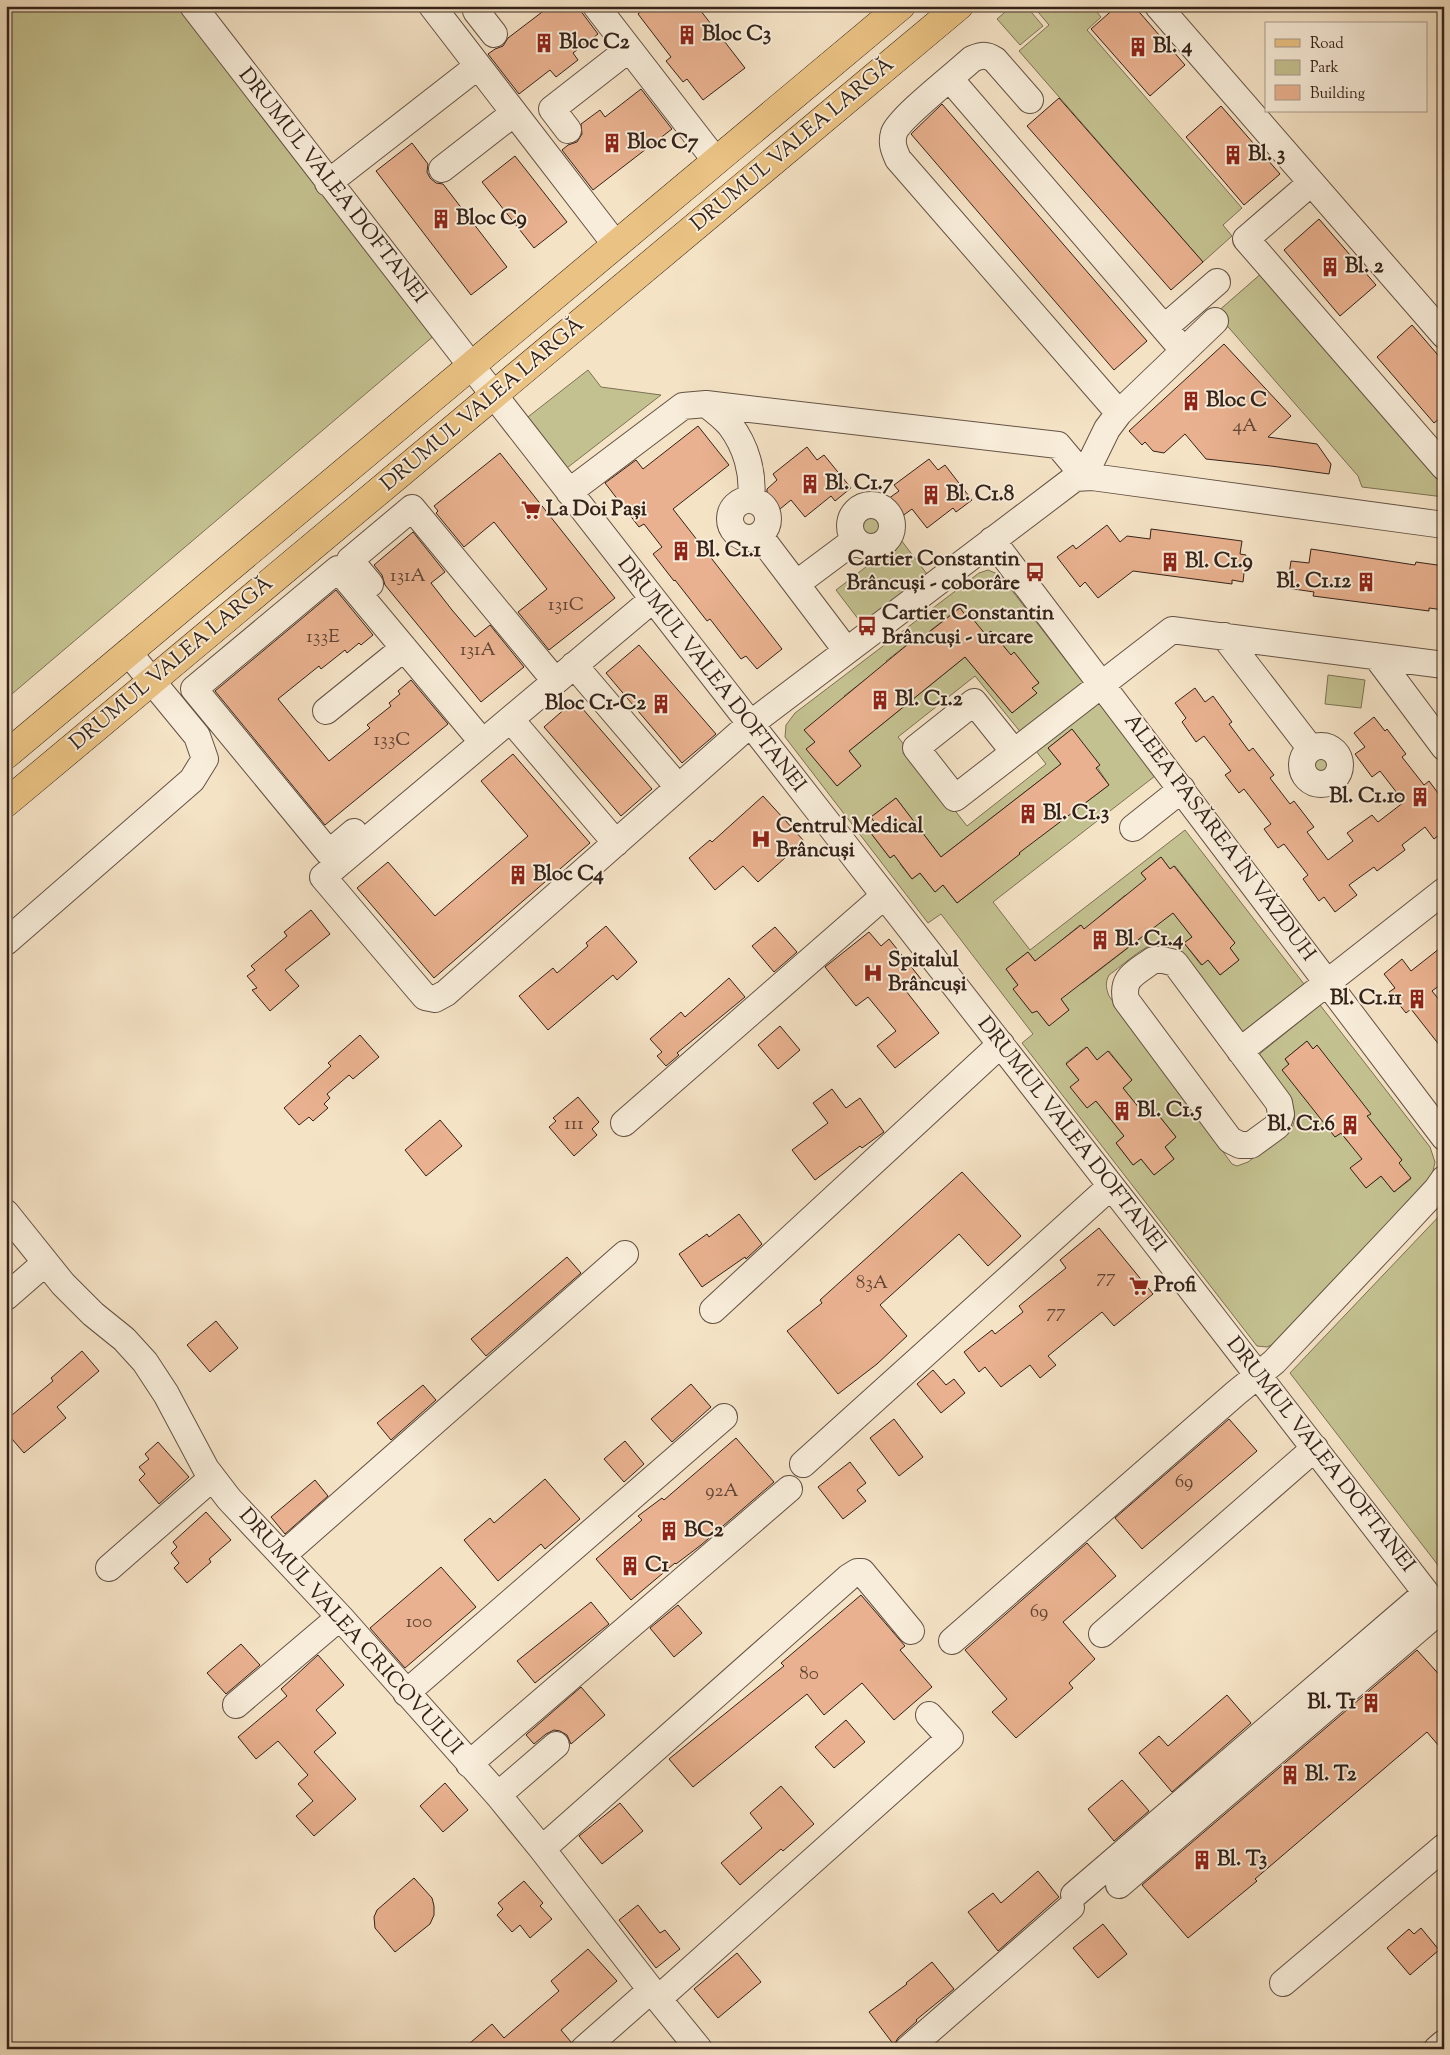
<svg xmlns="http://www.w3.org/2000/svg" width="1450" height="2055" viewBox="0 0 1450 2055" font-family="'Sorts Mill Goudy',serif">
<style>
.green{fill:#c4c190;stroke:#7c7254;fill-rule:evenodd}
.building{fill:#e9b18f;stroke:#342219}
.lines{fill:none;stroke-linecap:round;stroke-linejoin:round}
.minor-casing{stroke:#645244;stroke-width:28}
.major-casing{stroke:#342219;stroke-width:29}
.minor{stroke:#f8edda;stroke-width:26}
.major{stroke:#eac283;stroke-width:28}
.labels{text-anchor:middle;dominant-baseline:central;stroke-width:4;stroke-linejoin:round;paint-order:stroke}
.number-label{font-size:19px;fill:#614636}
.poi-label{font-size:21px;font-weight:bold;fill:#342219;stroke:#f8edda;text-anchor:start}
.street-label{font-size:21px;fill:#342219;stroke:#f8edda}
</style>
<rect width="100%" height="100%" fill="#f5e3c6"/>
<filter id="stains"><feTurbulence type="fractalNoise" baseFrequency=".004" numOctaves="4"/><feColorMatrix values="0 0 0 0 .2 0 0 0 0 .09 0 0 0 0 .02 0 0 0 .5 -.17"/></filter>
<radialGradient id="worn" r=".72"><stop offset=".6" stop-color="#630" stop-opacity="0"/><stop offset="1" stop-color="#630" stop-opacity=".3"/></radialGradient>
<path class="green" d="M6,6H200L442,329L6,699Z
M1012,6H1026L1043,26L1020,45L997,19Z
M1033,6H1092L1101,17L1087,30L1242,208L1223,225L1232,236L1203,262L1019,51L1049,25Z
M1263,272L1444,481V497L1362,487L1358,476L1216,313Z
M588,370L601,387L661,395L563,471L524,420Z
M859 526a12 12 0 1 1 24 0a12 12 0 1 1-24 0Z
M901,540L927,574L862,624L836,590Z
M988,570L1000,575L1085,685L1022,734L975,676L898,737L967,826L1046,764L1036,751L1098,702L1155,776L993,902L1030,950L1185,830L1304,984L1241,1033L1179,949C1173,945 1167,941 1160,942C1145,944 1122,966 1109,975C1105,983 1106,988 1109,996L1232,1164L1237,1166L1248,1162L1291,1129C1306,1107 1270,1074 1257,1056L1320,1005L1430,1147L1435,1162L1432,1176L1276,1343L1267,1347L1257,1346L1022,1043L1033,1034L941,914L928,923L785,737L786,725L795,713L979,573ZM959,608L969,620L986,635L991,631L1007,650L1008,658L1039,682L1032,688L1037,693L1012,713L965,657L849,751L861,766L837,786L807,749L815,742L805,730L851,704L844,696L870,676L894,671L886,661L913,640L920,649L931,630ZM1072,729L1109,785L1081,806L1013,844L1020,854L972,874L980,885L957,903L943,885L935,892L920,873L912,879L900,864L904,861L898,852L890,858L870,832L877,826L871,817L896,798L941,857L1061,764L1048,748ZM1161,857L1170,869L1175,866L1235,943L1230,948L1239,960L1220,975L1208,960L1201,965L1184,943L1192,937L1166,903L1151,930L1084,982L1057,994L1069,1010L1048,1025L1006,969L1028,952L1039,966L1057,944L1080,925L1086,932L1101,920L1099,917L1124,896L1150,884L1141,873ZM1307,1041L1313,1049L1317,1046L1370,1114L1367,1116L1402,1160L1399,1163L1411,1179L1394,1192L1381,1176L1366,1188L1351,1168L1366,1156L1353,1139L1348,1142L1341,1133L1335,1137L1285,1059ZM1086,1047L1097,1060L1109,1051L1132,1080L1123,1088L1144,1114L1152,1107L1176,1137L1165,1147L1174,1159L1154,1175L1141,1159L1133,1165L1116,1143L1124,1136L1096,1101L1071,1087L1079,1080L1066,1063Z
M1328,675L1365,680L1361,708L1325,704Z
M1310 765a11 11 0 1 1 22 0a11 11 0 1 1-22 0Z
M1444,1211V1573L1290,1373Z"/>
<path class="building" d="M550,6H577L598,34L573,53L578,60L556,77L550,70L519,94L488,54L495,49L503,46L508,38Z
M647,6H697L745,68L703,100L687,79L683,82L666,61L671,57L638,14Z
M1117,6H1134L1185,65L1150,96L1091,29Z
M641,89L672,129L593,190L562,150L568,145L577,142L582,134L581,124L600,110L605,117Z
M1059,98L1203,262L1171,290L1027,126Z
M942,104L1147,341L1114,370L911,134Z
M1221,106L1280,174L1244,205L1186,137Z
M412,143L428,164L427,172L430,178L436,183L443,184L507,267L471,295L376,171Z
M515,156L567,222L534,248L482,182Z
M1319,219L1376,285L1340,316L1284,250Z
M1412,325L1444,362V415L1434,423L1377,357Z
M1224,344L1291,416L1268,437L1317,444L1331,464L1329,474L1271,466L1206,459L1185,434L1164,453L1153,451L1145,442L1142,445L1129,431Z
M698,426L729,465L673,509L782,649L757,669L746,656L741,659L710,619L707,621L675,580L674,581L653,554L662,547L644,524L639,527L605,483L636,460L643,469Z
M807,447L817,460L824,455L851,488L835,501L831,496L805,517L791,500L780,509L767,492V489L777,480L773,474Z
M500,453L615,598L549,650L518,612L547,589L494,522L464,547L436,513L438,511L434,506Z
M929,459L938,470L945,465L972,500L956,512L953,508L927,528L912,509L901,517L888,499L899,491L894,485Z
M1107,525L1120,542L1127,536L1150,539L1151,529L1242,541L1240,554L1246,555L1243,582L1232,580V584L1133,571L1098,598L1085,582L1080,587L1057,557L1073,545L1076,549Z
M413,532L445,572L431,583L452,610L475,637L490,625L524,667L481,702L385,585L382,575L374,565Z
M1311,549L1415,565L1416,562L1444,566V610L1429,608V611L1313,596L1314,592L1287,588L1291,561L1309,563Z
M336,590L373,635L361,645L359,643L347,653L345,650L321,669L319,666L278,699L329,761L370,728L367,725L391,706L389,703L400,694L398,691L411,680L448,724L325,825L215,691Z
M960,608L969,620L972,618L986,635L991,631L1011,655L1014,652L1039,683L1032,688L1037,693L1012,713L965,657L849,751L861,766L837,786L806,749L815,742L804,730L913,640L915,643Z
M639,645L716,734L682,763L606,673Z
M1195,688L1205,702L1213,696L1232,722L1229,724L1249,751L1253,748L1274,775L1270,778L1290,804L1294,801L1314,827L1307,832L1328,860L1353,841L1347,833L1372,815L1378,822L1404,802L1380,771L1372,777L1355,754L1365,747L1354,733L1374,717L1385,731L1387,729L1406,754L1402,757L1424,785L1429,781L1444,801V831L1434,839L1425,827L1402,845L1405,850L1377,871L1374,867L1349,885L1357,895L1335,912L1324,897L1319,901L1303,879L1308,875L1284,844L1278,848L1264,829L1271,824L1244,789L1239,793L1225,775L1231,771L1204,736L1196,742L1182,722L1186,718L1175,703Z
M575,700L652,789L621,816L544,727Z
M1072,729L1100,765L1096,768L1109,785L1019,853L1020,854L957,903L943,885L935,892L920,873L912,879L894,855L890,858L870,832L877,826L871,817L896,798L941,857L1061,764L1048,748Z
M513,754L590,843L434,978L357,888L388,862L435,916L528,836L481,781Z
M763,796L804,841L758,882L743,866L715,890L689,858L710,840L712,842Z
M1161,857L1170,869L1174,866L1235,943L1230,948L1239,960L1220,975L1208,960L1202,965L1184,943L1192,937L1173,913L1061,999L1069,1010L1049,1026L1037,1011L1032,1013L1013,989L1018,985L1006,969L1028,952L1035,961L1081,925L1084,929L1146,879L1141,873Z
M311,910L330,934L285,970L299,986L270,1011L252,990L257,988L247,976L255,970L251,966L287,936L284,932Z
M606,926L637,962L617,980L613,975L548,1030L519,996L553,968L557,973L588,946L586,943Z
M775,927L797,952L774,972L752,946Z
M869,932L881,946L889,939L921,979L906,991L939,1033L895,1068L877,1046L896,1031L868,997L856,1006L825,967Z
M1444,945V982L1432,991L1444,1006V1051L1411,1009L1406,1013L1389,992L1395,988L1384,974L1402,959L1411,971Z
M729,978L745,997L677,1053L679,1055L666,1066L657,1056L662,1052L650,1039L681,1012L685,1017Z
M780,1026L800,1050L778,1069L758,1045Z
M360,1035L379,1057L353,1079L349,1075L327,1094L330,1098L324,1104L328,1108L313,1121L309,1117L299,1125L284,1108L331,1066L328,1063Z
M1307,1041L1313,1049L1317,1045L1371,1114L1367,1116L1402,1160L1399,1163L1411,1178L1394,1192L1381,1176L1366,1188L1350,1168L1362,1159L1341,1133L1335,1137L1282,1070L1289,1064L1285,1059Z
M1087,1047L1097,1060L1108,1051L1132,1080L1123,1088L1144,1114L1152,1107L1176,1137L1165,1147L1174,1159L1154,1175L1141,1159L1133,1165L1116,1143L1124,1136L1096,1101L1087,1108L1070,1087L1079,1080L1066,1064Z
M832,1089L846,1108L860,1098L884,1132L862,1148L860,1146L815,1180L792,1150L828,1123L813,1103Z
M578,1097L599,1122L592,1129L597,1135L574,1156L549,1127L556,1121L553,1118Z
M440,1120L462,1146L426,1176L405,1150Z
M962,1172L1021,1236L988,1266L959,1234L880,1305L907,1336L877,1364L838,1394L787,1331L822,1303L820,1300Z
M739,1214L762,1244L746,1259L745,1257L702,1287L679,1254L707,1234L709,1237Z
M1099,1228L1153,1294L1114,1326L1102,1312L1048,1356L1056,1365L1040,1378L1030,1365L1001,1387L985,1367L979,1372L964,1352L992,1330L995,1334L1023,1312L1019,1306L1066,1268L1060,1260Z
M567,1257L581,1273L486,1356L471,1339Z
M216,1321L238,1348L210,1372L187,1345Z
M82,1351L99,1371L57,1407L66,1418L24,1453L6,1432V1420L53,1381L51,1378Z
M933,1370L946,1385L954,1379L965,1393L941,1413L917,1384Z
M691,1384L711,1407L672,1442L651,1419Z
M423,1385L436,1400L391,1440L377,1423Z
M894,1419L923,1457L899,1476L870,1438Z
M1229,1419L1257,1451L1142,1549L1115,1518Z
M736,1438L774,1482L701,1545L676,1564L675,1563L631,1600L596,1559L642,1520L638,1516L662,1498L664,1500Z
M625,1441L644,1464L624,1482L604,1459Z
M158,1442L189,1477L159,1504L139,1480L145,1474L139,1467L149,1459L145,1454Z
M850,1462L866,1483L857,1490L866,1501L843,1519L818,1487Z
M545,1479L580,1519L545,1549L541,1544L498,1581L464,1540L490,1518L494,1523Z
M315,1480L328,1496L285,1534L271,1517Z
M206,1512L231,1540L209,1559L211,1562L187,1583L174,1568L179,1563L171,1553L177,1547L173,1542Z
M1087,1543L1116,1576L1063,1622L1095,1659L1069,1683L1073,1688L1016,1738L992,1712L1007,1699L965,1650Z
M441,1567L476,1607L405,1668L370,1628Z
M861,1595L905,1646L900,1650L932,1687L894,1720L862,1683L824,1715L807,1694L693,1787L669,1759L784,1666L781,1663Z
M591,1602L609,1624L535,1683L517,1661Z
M678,1605L702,1633L674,1657L650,1628Z
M241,1644L260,1665L226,1694L207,1673Z
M1417,1650L1444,1680V1752L1427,1732L1255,1879L1257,1881L1188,1938L1142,1885Z
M318,1655L344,1685L316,1710L336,1733L314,1752L356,1799L314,1836L296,1816L313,1801L298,1784L308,1775L278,1741L256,1759L238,1737L287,1696L281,1689Z
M581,1687L605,1715L571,1744L567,1735L560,1731L554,1730L546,1734L534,1744L526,1735Z
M1227,1695L1251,1723L1172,1792L1139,1753L1159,1736L1168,1746Z
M846,1720L865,1742L834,1768L815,1747Z
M1122,1780L1149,1811L1114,1841L1088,1809Z
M445,1783L468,1810L443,1832L420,1806Z
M781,1786L814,1824L783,1851L781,1849L740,1885L721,1863L762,1828L750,1813Z
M620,1803L643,1831L602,1864L579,1836Z
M1038,1871L1059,1897L998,1951L968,1912L993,1893L1001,1903Z
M414,1878L432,1898L434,1906V1915L430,1924L395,1952L375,1928L374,1917L377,1910Z
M524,1881L543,1903L540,1906L552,1919L530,1938L520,1925L512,1932L497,1915L503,1909L498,1903Z
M638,1905L660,1933L665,1930L680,1949L656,1968L619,1920Z
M1103,1924L1127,1954L1098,1978L1073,1948Z
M1421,1928L1439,1950L1410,1975L1387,1948L1409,1929L1414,1934Z
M588,1949L617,1981L561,2030L571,2042L569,2049H463L492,2024L504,2038L559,1991L551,1981Z
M737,1953L761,1982L718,2018L694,1989Z
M932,1962L954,1989L916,2020L917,2021L898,2038L894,2045L869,2012L907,1984L906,1983Z"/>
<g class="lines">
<defs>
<path id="minor" d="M193,6C607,545 1030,1077 1444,1616
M432,6L616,245
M483,6L476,11L494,34
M596,6L716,161
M1158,6L1444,335
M950,79L1184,351
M1030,100L995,60C986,54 982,55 972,59C957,73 899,118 894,133C891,143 894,150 898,159L1119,413
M568,130L552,109L629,49
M442,169L514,113
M328,183L478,66
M1311,183L1246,239L1444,467
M1164,328L1217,282
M706,404C714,410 723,417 730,425C746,446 754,473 751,500
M569,492L683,406L706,404L1058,445L1084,476L1107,429L1119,413L1215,321
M730 519a19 19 0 1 1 38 0a19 19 0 1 1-38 0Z
M850 526a21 21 0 1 1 42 0a21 21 0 1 1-42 0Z
M759,535L846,650
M992,540L1444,1137
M370,584L350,560L412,508L547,671
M796,584L855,540
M652,600L323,877L425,997L435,999L446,993L749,725L1075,478L1092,477L1444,525
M1224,636L1311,749
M1376,656L1444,747
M574,665L678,787
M326,711L404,648
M511,720L616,843
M1302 765a19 19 0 1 1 38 0a19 19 0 1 1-38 0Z
M1014,752L974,702L916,748L955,798L1172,630L1444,665
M1133,828L1182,789
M354,832L329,853L194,689L338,569L474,732
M6,942L192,780L205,759L197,736L128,652
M1153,960H1163L1175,963L1279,1103L1281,1114L1277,1126L1251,1145H1240L1230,1140L1126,1000C1121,977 1136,973 1153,960Z
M1240,1051L1444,891
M624,1123L884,896
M6,1213L63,1284L93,1314L124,1339L145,1362L166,1394L206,1469L229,1499L340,1617L498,1795L542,1849L651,1990L699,2049
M6,1297L45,1263
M713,1310L1001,1044
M803,1464L1111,1186
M283,1555L625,1254
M109,1568L212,1478
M1102,1634L1315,1448
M952,1641L1236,1393L1274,1362L1396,1233L1437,1189L1444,1179
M406,1693L724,1417
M236,1705L340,1617
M469,1764L789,1489
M498,1795L556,1745
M542,1849L849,1577L857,1572H862L911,1631
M1119,1885L1444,1607
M1074,1895L1426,1593
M1283,1983L1444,1847
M658,1999L950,1738L929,1715
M584,2049L651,1990
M908,2049L1071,1907
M1437,2049L1444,2043"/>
<path id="major" d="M6,755L901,6
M6,803L959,6"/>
</defs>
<use href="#minor" class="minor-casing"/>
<use href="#major" class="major-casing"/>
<use href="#minor" class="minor"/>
<use href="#major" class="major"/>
</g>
<defs>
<symbol id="building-bare" viewBox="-9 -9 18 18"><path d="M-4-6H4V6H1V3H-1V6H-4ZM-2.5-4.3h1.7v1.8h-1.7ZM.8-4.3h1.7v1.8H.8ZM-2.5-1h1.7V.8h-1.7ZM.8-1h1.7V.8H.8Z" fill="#8f2418" stroke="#f8edda" stroke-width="2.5" paint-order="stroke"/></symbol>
<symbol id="supermarket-bare" viewBox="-9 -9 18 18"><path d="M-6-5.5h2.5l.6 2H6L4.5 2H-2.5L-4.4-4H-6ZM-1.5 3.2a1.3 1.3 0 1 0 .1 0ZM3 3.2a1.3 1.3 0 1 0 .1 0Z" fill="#8f2418" stroke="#f8edda" stroke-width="2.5" paint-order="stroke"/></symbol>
<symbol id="bus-bare" viewBox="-9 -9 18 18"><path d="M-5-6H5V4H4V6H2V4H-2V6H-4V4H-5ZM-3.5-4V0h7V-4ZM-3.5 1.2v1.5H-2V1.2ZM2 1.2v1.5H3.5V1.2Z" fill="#8f2418" stroke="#f8edda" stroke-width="2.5" paint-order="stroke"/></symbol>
<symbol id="hospital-bare" viewBox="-9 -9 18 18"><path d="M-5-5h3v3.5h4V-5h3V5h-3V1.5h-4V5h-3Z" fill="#8f2418" stroke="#f8edda" stroke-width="2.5" paint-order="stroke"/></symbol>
</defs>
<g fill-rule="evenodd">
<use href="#building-bare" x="673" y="21" width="28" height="28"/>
<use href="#building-bare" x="530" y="29" width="28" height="28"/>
<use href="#building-bare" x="1124" y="33" width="28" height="28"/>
<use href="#building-bare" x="598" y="129" width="28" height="28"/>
<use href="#building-bare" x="1219" y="141" width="28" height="28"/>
<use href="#building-bare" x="427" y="205" width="28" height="28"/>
<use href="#building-bare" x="1316" y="253" width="28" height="28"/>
<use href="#building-bare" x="1177" y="387" width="28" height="28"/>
<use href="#building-bare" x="796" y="470" width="28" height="28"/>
<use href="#building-bare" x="917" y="481" width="28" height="28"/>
<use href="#supermarket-bare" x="517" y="496" width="28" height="28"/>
<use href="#building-bare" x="667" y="537" width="28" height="28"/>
<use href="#building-bare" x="1156" y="548" width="28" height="28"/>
<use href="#bus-bare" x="1021" y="558" width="28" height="28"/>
<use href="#building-bare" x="1352" y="568" width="28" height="28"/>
<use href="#bus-bare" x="853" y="612" width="28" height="28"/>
<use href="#building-bare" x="866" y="686" width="28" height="28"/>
<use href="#building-bare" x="647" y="690" width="28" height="28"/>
<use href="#building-bare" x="1406" y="783" width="28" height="28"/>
<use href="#building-bare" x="1014" y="800" width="28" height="28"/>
<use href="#hospital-bare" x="747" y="825" width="28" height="28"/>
<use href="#building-bare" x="504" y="861" width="28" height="28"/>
<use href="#building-bare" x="1086" y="926" width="28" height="28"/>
<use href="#hospital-bare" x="859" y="959" width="28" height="28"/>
<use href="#building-bare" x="1403" y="985" width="28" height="28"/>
<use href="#building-bare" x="1108" y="1097" width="28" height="28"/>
<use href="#building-bare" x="1336" y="1111" width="28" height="28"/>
<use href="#supermarket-bare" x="1125" y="1272" width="28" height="28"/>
<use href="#building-bare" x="655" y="1517" width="28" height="28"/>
<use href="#building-bare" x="616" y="1552" width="28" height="28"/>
<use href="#building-bare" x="1357" y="1689" width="28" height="28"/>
<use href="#building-bare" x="1276" y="1761" width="28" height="28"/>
<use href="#building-bare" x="1188" y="1846" width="28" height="28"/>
</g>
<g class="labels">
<g class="number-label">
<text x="1245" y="426">4A</text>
<text x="408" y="576">131A</text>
<text x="566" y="605">131C</text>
<text x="323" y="637">133E</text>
<text x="478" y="650">131A</text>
<text x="392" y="740">133C</text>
<text x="574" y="1124">111</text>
<text x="1106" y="1277">77</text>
<text x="872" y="1283">83A</text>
<text x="1056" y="1312">77</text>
<text x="1184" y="1482">69</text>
<text x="722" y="1491">92A</text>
<text x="1039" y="1612">69</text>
<text x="419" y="1622">100</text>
<text x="809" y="1674">80</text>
</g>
<g class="poi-label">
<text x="702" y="35">Bloc C3</text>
<text x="559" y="43">Bloc C2</text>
<text x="1153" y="47">Bl. 4</text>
<text x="627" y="143">Bloc C7</text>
<text x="1248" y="155">Bl. 3</text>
<text x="456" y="219">Bloc C9</text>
<text x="1345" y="267">Bl. 2</text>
<text x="1206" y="401">Bloc C</text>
<text x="825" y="484">Bl. C1.7</text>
<text x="946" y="495">Bl. C1.8</text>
<text x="546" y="510">La Doi Pași</text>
<text x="696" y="551">Bl. C1.1</text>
<text x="1020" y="560" text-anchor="end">Cartier Constantin<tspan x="1020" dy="24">Brâncuși - coborâre</tspan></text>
<text x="1185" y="562">Bl. C1.9</text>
<text x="1351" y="582" text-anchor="end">Bl. C1.12</text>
<text x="882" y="614">Cartier Constantin<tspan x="882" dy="24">Brâncuși - urcare</tspan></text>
<text x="895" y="700">Bl. C1.2</text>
<text x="646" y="704" text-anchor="end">Bloc C1-C2</text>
<text x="1405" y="797" text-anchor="end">Bl. C1.10</text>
<text x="1043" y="814">Bl. C1.3</text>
<text x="776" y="827">Centrul Medical<tspan x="776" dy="24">Brâncuși</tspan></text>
<text x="533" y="875">Bloc C4</text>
<text x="1115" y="940">Bl. C1.4</text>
<text x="888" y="961">Spitalul<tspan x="888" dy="24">Brâncuși</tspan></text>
<text x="1402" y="999" text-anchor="end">Bl. C1.11</text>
<text x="1137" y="1111">Bl. C1.5</text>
<text x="1335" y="1125" text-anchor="end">Bl. C1.6</text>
<text x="1154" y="1286">Profi</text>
<text x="684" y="1531">BC2</text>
<text x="645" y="1566">C1</text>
<text x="1356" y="1703" text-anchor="end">Bl. T1</text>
<text x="1305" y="1775">Bl. T2</text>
<text x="1217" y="1860">Bl. T3</text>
</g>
<g class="street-label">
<text transform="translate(793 145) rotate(-40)">DRUMUL VALEA LARGĂ</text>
<text transform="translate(332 186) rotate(52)">DRUMUL VALEA DOFTANEI</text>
<text transform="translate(483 405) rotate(-40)">DRUMUL VALEA LARGĂ</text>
<text transform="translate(172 664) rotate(-40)">DRUMUL VALEA LARGĂ</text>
<text transform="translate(711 675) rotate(52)">DRUMUL VALEA DOFTANEI</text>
<text transform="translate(1219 838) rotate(53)">ALEEA PASĂREA ÎN VĂZDUH</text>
<text transform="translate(1071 1135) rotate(52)">DRUMUL VALEA DOFTANEI</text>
<text transform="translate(1320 1455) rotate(52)">DRUMUL VALEA DOFTANEI</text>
<text transform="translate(350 1632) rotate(48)">DRUMUL VALEA CRICOVULUI</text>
</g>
</g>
<rect width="1450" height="2055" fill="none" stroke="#f5e3c6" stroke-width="25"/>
<rect x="8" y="8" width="1435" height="2040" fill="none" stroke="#342219" stroke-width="2.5"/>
<rect x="12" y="12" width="1425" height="2030" fill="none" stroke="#342219"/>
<rect x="1265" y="22" width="162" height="90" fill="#f8edda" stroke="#aa9c8d"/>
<rect x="1275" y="39" width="25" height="8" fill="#eac283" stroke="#aa9c8d"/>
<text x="1310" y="48" font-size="15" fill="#342219">Road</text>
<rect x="1275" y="60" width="25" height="15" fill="#c4c190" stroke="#aa9c8d"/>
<text x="1310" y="72" font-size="15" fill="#342219">Park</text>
<rect x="1275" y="85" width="25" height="15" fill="#e9b18f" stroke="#aa9c8d"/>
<text x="1310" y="98" font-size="15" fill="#342219">Building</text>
<rect width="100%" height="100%" filter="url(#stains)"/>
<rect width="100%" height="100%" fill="url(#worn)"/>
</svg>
